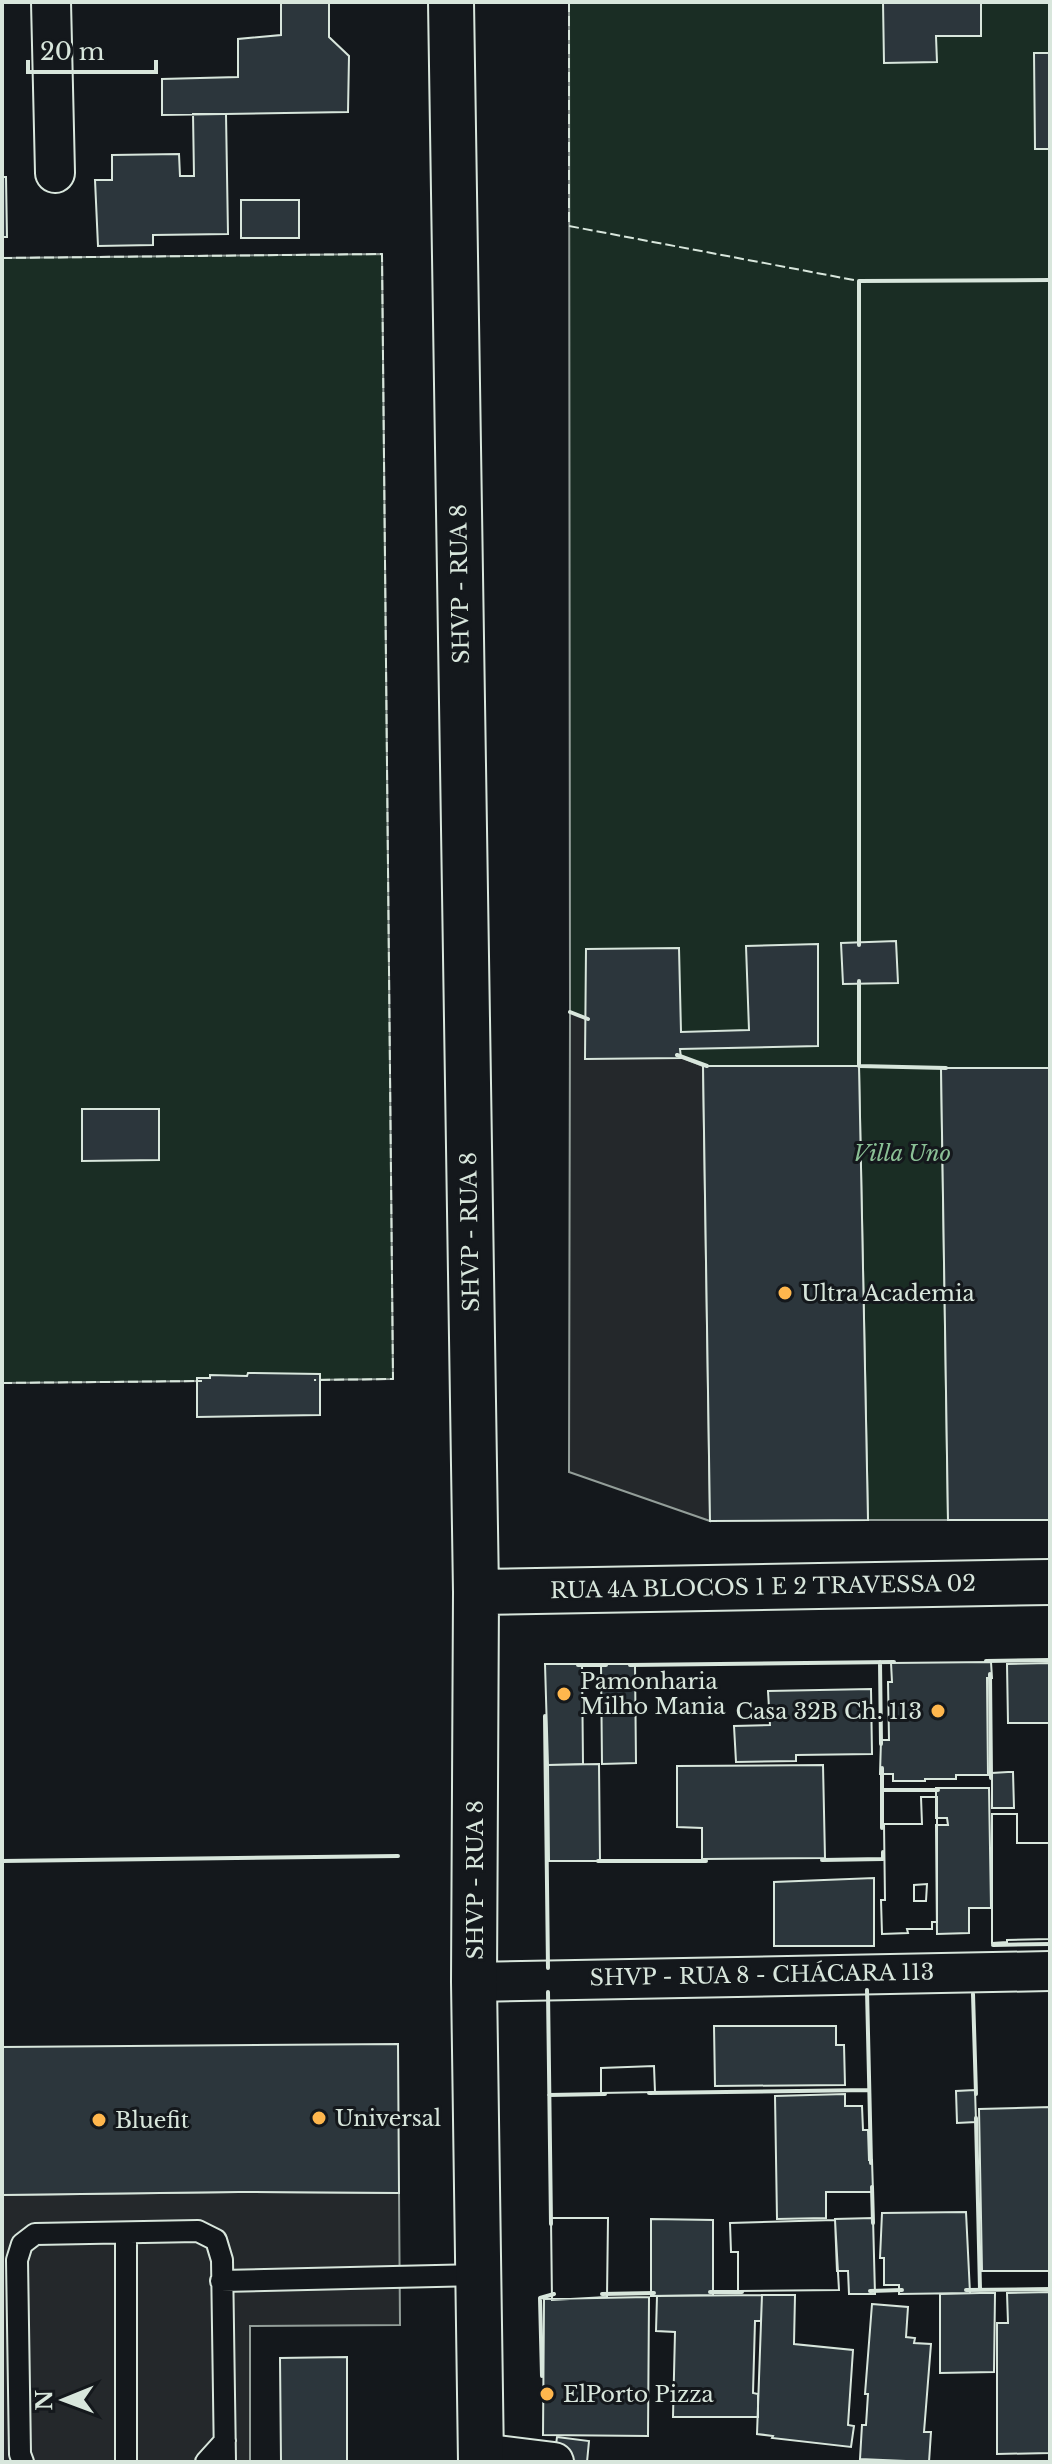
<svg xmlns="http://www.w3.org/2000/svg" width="1052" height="2464" viewBox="0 0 1052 2464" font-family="'Libre Baskerville',serif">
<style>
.green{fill:#1a2d24;stroke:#939e99;stroke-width:2}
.parking{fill:#24282b;stroke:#939e99;stroke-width:2}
.building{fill:#2c363c;stroke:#d8e6dc;stroke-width:2;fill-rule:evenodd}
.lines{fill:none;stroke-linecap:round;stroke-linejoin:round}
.lane-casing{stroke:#d8e6dc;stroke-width:24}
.street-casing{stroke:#d8e6dc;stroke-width:42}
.secondary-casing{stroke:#d8e6dc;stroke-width:48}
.lane{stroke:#14181c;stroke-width:20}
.street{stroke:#14181c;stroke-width:38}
.secondary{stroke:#14181c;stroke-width:44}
.fence{stroke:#d8e6dc;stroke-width:2;stroke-dasharray:10 4;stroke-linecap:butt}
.wall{stroke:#d8e6dc;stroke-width:4}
.poi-dot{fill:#ffb74d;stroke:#14181c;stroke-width:3}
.labels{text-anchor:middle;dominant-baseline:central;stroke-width:6;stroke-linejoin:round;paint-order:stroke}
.street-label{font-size:22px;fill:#d8e6dc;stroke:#14181c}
.park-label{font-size:22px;font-style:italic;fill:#8ac095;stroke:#14181c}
.poi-label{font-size:22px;fill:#d8e6dc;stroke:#14181c;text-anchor:start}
</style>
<rect width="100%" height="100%" fill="#14181c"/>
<path class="green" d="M569,2H1050V1068L941,1069L948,1520H868L859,1066H703L570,1012Z
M382,254L393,1379L2,1383V258Z"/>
<path class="parking" d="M570,1012L703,1066L710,1521L569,1472Z
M239,2192L399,2193L400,2325L250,2326V2462H2V2195Z"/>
<path class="building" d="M281,2H329V37L349,56L348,112L162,115V79L238,77V39L281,35Z
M883,2H981V36H936L937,62L884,63Z
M1034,53H1050V149H1035Z
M193,114H226L228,234L153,235V245L98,246L95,180H112V155L179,154L180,176H194Z
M2,177H6L7,237H2Z
M241,200H299V238H241Z
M896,941L898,983L843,984L841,943Z
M818,944V1046L680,1049L681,1058L585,1059L586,949L679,948L681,1032L749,1030L746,946Z
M703,1066H859L868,1520L710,1521Z
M941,1068H1050V1520H948Z
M82,1109H159V1160L82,1161Z
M248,1373L320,1374V1415L197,1417V1378H210V1375L247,1376Z
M991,1662L992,1678H987L988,1775H956V1779H925V1781H893V1774H880L881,1740H889L888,1682H892L891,1663Z
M1049,1663L1050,1723H1008L1007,1664Z
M545,1664H582L583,1764L548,1765Z
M601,1664H635L636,1763L602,1764Z
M871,1689L872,1754L796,1755V1761L736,1762L734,1726L770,1725L768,1691Z
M599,1764L600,1861H549L548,1765Z
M823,1765L825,1858L702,1859V1828L677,1827V1766Z
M1008,1772H1013L1014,1808H992V1773Z
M936,1788H989L991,1908H969V1933L937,1934L936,1825H948L947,1818H936Z
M921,1797H937V1922H932V1929H907L908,1933L882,1934L881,1900H885L884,1824H922ZM927,1884L926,1901H914V1885Z
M921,1797H937V1922H932V1929H907L908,1933L882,1934L881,1900H885L884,1824H922ZM927,1884L926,1901H914V1885Z
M992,1814H1017V1843H1050V1939L1007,1940V1942L992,1943Z
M992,1814H1017V1843H1050V1939L1007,1940V1942L992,1943Z
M874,1878V1946H774V1882Z
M714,2026H836V2045H844L845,2085L715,2086Z
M398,2044L399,2193L239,2192L2,2195V2047Z
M654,2066L655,2092L601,2093V2068Z
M654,2066L655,2092L601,2093V2068Z
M975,2090L976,2122L957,2123L956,2091Z
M845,2094V2106H862L863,2130H868L869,2160H872L873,2192H826V2218L777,2219L775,2096Z
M1050,2107V2271H982L979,2109Z
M966,2212L970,2293L899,2294V2285H884V2258H880L882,2213Z
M551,2218H608L607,2297L552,2300Z
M551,2218H608L607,2297L552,2300Z
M873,2218L875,2294H849L848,2271H837L835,2219Z
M651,2219L713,2220V2295L651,2296Z
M835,2220L839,2290L738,2291V2252H731L730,2223Z
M835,2220L839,2290L738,2291V2252H731L730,2223Z
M1050,2292V2453L997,2454V2323H1008L1007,2293Z
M980,2293H995L994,2372L940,2373V2294Z
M762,2295L761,2321H755L753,2393L758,2394V2417H673L675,2332L656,2331L657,2296Z
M762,2295H795L794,2344L853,2350L848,2425L854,2426L851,2447L772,2438L773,2436L757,2434Z
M649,2297L648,2436L543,2435L544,2299Z
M872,2304L908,2307L906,2337L915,2338L914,2343L931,2344L924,2432H931L929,2462L860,2459L862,2425H866L868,2394H865Z
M347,2357V2462H281L280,2358Z
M557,2437L589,2441L587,2462L554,2459Z"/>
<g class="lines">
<defs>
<path id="lane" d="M221,2281L479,2275
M23,2462L20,2454L17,2260L22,2244L35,2234L198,2231L216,2240L222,2260L225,2462
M126,2462V2233
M206,2462L225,2441"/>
<path id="street" d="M51,2L55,173
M474,1982L1050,1971
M481,2453L554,2462"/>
<path id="secondary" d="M451,2L476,1592L474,1982L481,2462
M476,1592L1050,1582"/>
</defs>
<use href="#lane" class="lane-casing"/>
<use href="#street" class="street-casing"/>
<use href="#secondary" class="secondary-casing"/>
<use href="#lane" class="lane"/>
<use href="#street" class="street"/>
<use href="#secondary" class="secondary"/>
<path class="fence" d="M569,2V226L859,281L1050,280
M2,258L382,254L393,1379L314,1380
M2,1383L202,1381"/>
<path class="wall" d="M859,945V281L1050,280
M859,981V1066L946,1068
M570,1012L588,1019
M677,1055L707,1066
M986,1661L1050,1660
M880,1662L881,1744
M578,1665H606
M630,1665L894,1662
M990,1674L991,1778
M545,1716L548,1968
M882,1768V1828
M882,1790H938
M822,1860L883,1859V1852
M2,1861L398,1856
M598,1861H706
M993,1945L1050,1944
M867,1990L871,2163
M548,1992L551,2224
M973,1994L976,2094
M649,2093L869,2090
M549,2095L605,2094
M976,2118L980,2289
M872,2187L873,2223
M966,2290L1050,2289
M870,2291L902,2290
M710,2292H742
M602,2294L654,2293
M542,2376L540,2298L554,2294"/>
</g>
<g class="poi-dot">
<circle cx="785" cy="1293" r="8"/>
<circle cx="564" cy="1694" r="8"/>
<circle cx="938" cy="1711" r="8"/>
<circle cx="319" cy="2118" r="8"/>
<circle cx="99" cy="2120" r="8"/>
<circle cx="547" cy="2394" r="8"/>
</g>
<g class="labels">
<g class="street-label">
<text transform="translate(460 584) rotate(-91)">SHVP - RUA 8</text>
<text transform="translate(470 1232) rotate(-91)">SHVP - RUA 8</text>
<text transform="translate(763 1587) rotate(-1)">RUA 4A BLOCOS 1 E 2 TRAVESSA 02</text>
<text transform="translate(475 1880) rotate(-90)">SHVP - RUA 8</text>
<text transform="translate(762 1975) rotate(-1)">SHVP - RUA 8 - CHÁCARA 113</text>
</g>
<g class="park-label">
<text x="902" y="1153">Villa Uno</text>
</g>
<g class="poi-label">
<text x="801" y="1293">Ultra Academia</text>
<text x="580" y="1681">Pamonharia<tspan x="580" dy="25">Milho Mania</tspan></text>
<text x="922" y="1711" text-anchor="end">Casa 32B Ch. 113</text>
<text x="335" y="2118">Universal</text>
<text x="115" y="2120">Bluefit</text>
<text x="563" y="2394">ElPorto Pizza</text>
</g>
</g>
<rect width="1052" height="2464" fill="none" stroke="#d8e6dc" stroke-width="8"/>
<g transform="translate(64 2400) rotate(269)" stroke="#14181c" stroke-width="6" paint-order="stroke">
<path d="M0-6L14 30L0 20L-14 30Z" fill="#d8e6dc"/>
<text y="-12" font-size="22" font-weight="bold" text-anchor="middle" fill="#d8e6dc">N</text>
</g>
<path d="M28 60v12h128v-12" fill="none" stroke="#d8e6dc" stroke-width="4"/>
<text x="40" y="60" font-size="24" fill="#d8e6dc" stroke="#14181c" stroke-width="6" paint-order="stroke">20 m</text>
</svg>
